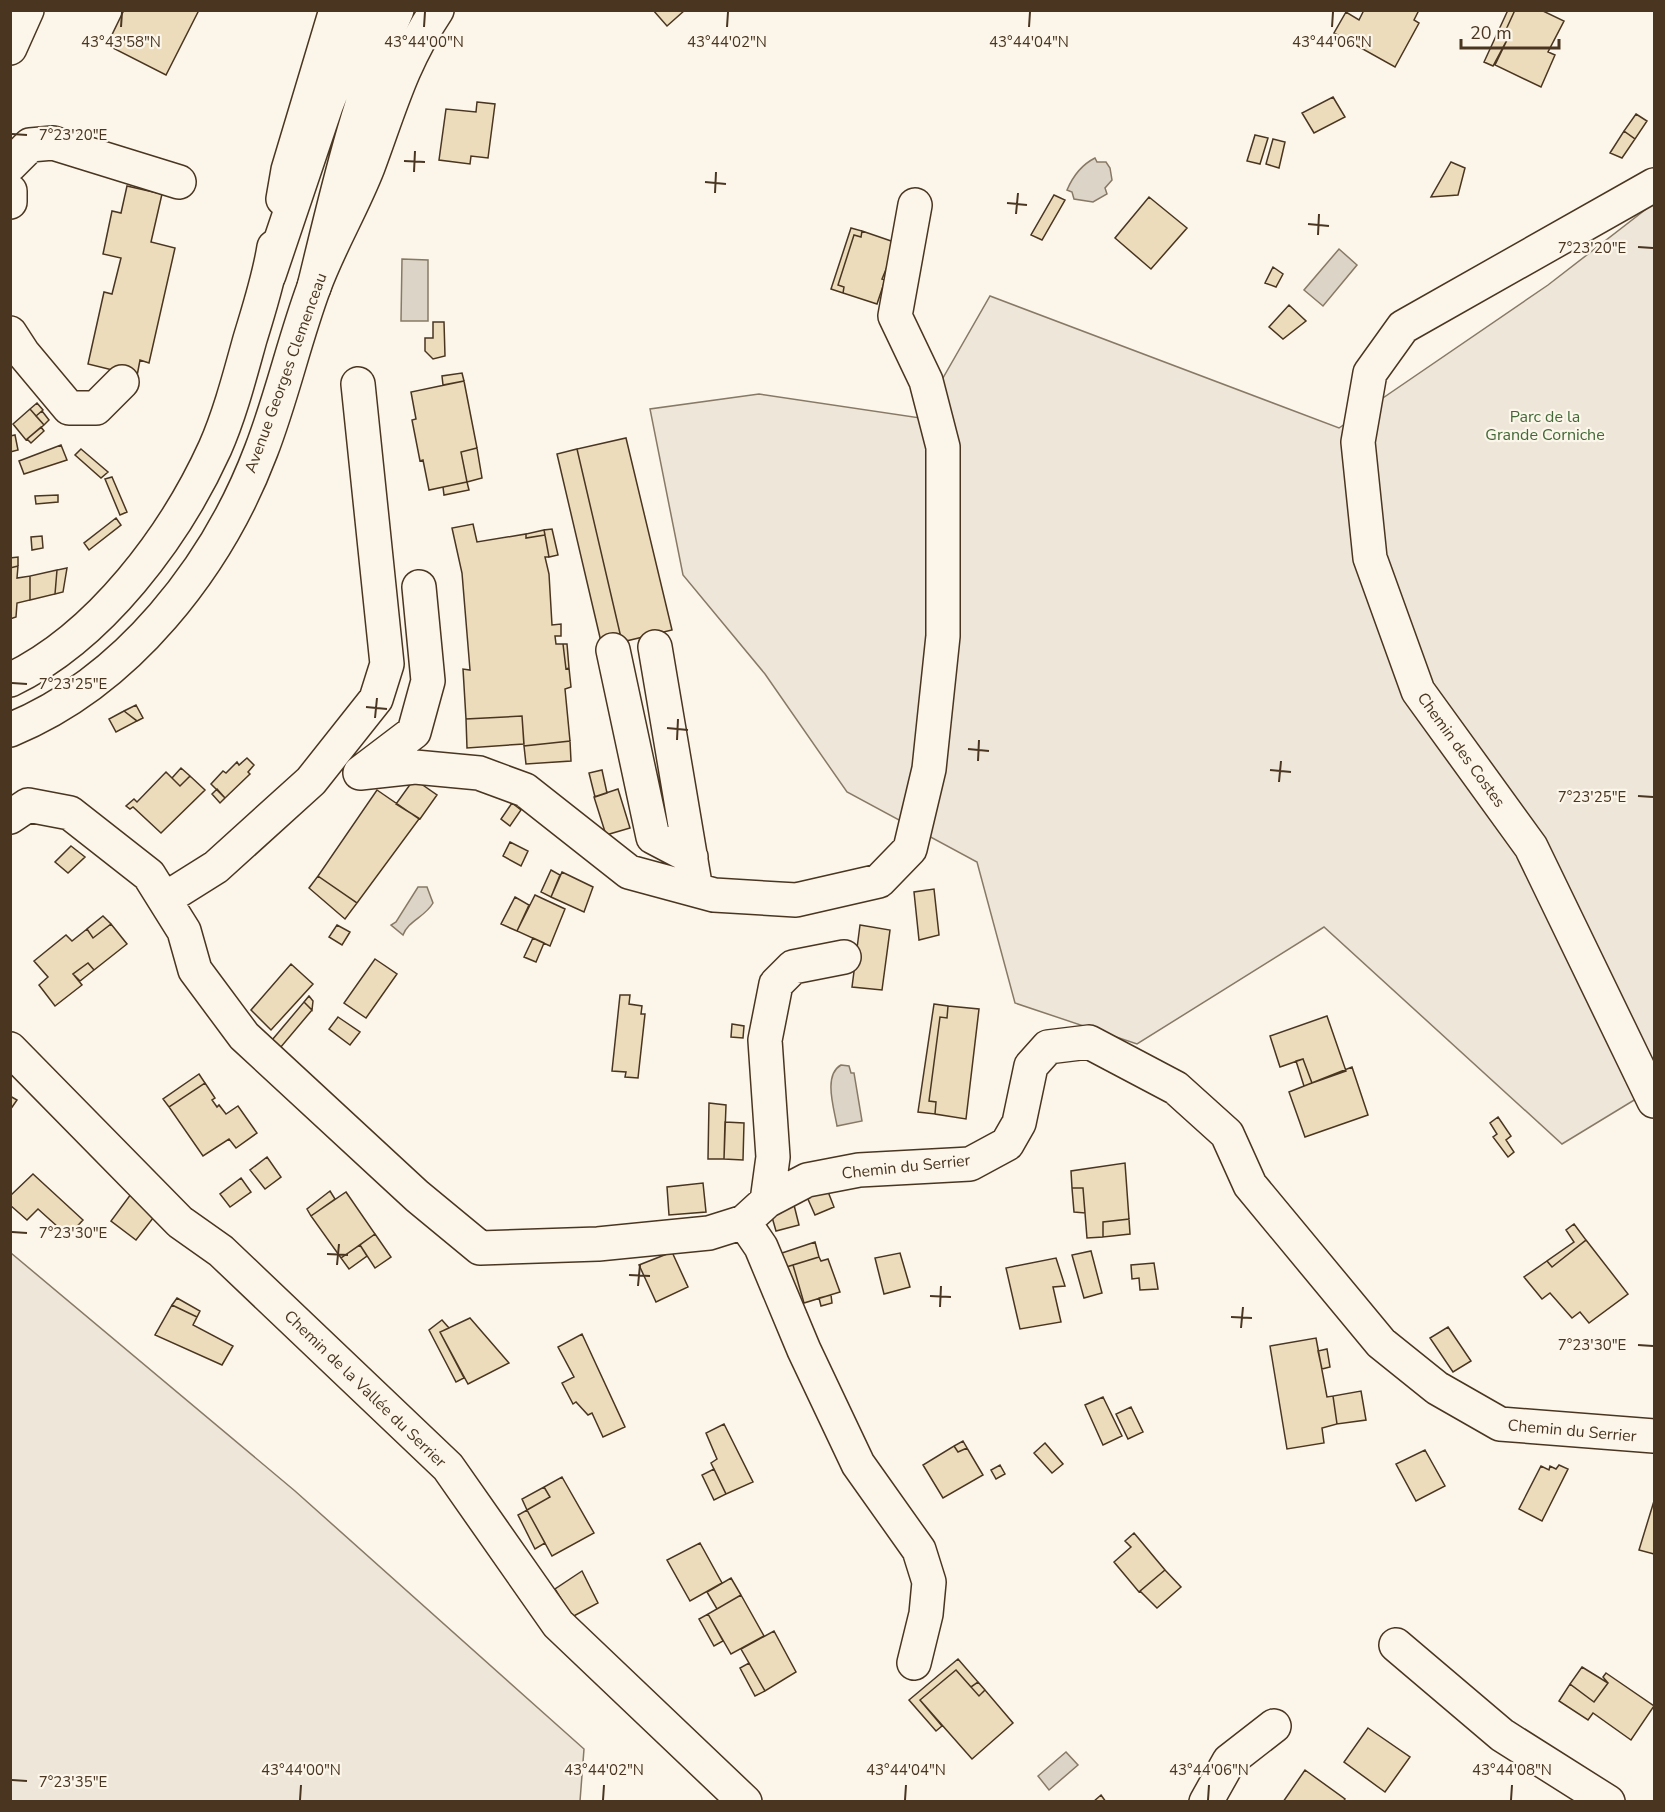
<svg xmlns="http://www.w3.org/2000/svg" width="1665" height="1812" viewBox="0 0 1665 1812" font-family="'Nunito Sans',sans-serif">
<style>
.green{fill:#ede6d9;stroke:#887966;stroke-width:1.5}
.water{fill:#dcd4c6;stroke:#887966;stroke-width:1.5}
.building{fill:#ecdcbc;stroke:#4a3520;stroke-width:1.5}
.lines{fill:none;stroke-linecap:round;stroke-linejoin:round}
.minor-casing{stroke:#4a3520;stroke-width:36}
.major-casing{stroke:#4a3520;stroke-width:36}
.highway-casing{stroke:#4a3520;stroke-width:36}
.minor{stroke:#fbf6e9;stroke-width:33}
.major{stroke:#fbf6e9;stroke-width:33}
.highway{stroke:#fbf6e9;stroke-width:33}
.ticks{fill:none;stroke:#4a3520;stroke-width:2}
.labels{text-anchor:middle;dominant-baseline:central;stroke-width:4.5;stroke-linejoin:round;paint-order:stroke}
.street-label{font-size:16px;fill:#4a3520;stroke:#fbf6e9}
.park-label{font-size:16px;fill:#436837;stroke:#fbf6e9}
.ticks-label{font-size:15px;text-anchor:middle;fill:#4a3520;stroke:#fbf6e9;stroke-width:4.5;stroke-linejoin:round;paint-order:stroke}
</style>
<rect width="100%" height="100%" fill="#fbf6e9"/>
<path class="green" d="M1654,203V1088L1562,1144L1324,927L1137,1044L1015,1003L977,862L847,792L765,674L683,575L650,409L759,394L920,418L990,296L1339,428L1548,285Z
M11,1253L295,1491L584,1749L580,1801H11Z"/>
<path class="water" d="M1095,158L1097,162H1106L1110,168L1112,180L1105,188L1107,194L1093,202L1074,199L1072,192L1067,190C1073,176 1081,165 1095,158Z
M1339,249L1357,265L1323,306L1304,290Z
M402,259L428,260V321H401Z
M418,887H427L433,903C425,917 408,921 403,935L391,925L396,922Z
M841,1065L849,1066L851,1073H854L862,1121L837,1126C834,1108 823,1075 841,1065Z
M1066,1752L1078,1765L1049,1790L1038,1776Z"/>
<path class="building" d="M124,10H199L166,75L107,45Z
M653,10H685L667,26Z
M1364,10H1419L1414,20L1419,23L1395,67L1334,33L1346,12L1359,20Z
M1508,10H1515L1504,34L1509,36L1493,66L1484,62Z
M1515,10H1541L1564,21L1548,52L1555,55L1541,87L1495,65L1509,36L1504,34Z
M1333,97L1345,117L1314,133L1302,113Z
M477,102L495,104L488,158L471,156L470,164L439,160L446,109L476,112Z
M1636,114L1647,121L1635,139L1624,131Z
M1624,131L1635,139L1622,158L1610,153Z
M1255,135L1268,138L1260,164L1247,161Z
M1273,139L1285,142L1279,168L1266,164Z
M1451,162L1465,168L1458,195L1431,197Z
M127,186L162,194L151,242L175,248L149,363L140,360L137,376L88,364L104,292L112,294L121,258L103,254L112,211L121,213Z
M1054,195L1065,200L1042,240L1031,235Z
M1149,197L1187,228L1151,269L1115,238Z
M851,228L862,231L861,237L854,235L838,285L844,287L843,293L831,289Z
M862,231L897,243L882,279L885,280L877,304L843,293L844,287L838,285L854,235L861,237Z
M1273,267L1283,274L1276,287L1265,283Z
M1289,305L1306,321L1283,339L1269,327Z
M433,322H444L445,356L433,359L425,351V338H433Z
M462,373L464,381L443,385L442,376Z
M464,381L477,448L461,452L467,482L429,490L423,460L420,461L412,420L416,419L411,392Z
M37,403L43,410L36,416L30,409Z
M30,409L44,425L26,440L13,424Z
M42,411L49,420L44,425L36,416Z
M41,427L44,431L31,443L27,439Z
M15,435L18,450L10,452V436Z
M626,438L672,630L622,642L577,449Z
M61,445L67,460L24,474L19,461Z
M477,448L482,478L467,482L461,452Z
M81,449L108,472L101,478L75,455Z
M577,449L622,642L602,646L557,454Z
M112,477L127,512L120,515L105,479Z
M467,482L469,490L444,495L443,487Z
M58,495V502L36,504L35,496Z
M116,518L121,525L89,550L84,543Z
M473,524L477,542L526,534V538L545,535L549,557H545L549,574L552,625L561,624V636H555L556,644H563L566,669L569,668L571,687L565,689L570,741L524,746L522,716L466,719L463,669L470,670L462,573L452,528Z
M552,529L558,555L549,557L544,530Z
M544,530L545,535L526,538V534Z
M42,536L43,548L32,550L31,537Z
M18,557V566L10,568V558Z
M18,566L17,578L30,576V600L17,603L16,617L10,619V568Z
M67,568L63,592L55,594L57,570Z
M57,570L55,594L30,600V576Z
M563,644H567L569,668L566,669Z
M136,705L143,718L137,721L124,711Z
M124,711L137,721L116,732L109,719Z
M522,716L524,744L467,748L466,719Z
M570,741L571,761L526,764L524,746Z
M247,758L254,765L248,772L250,774L225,798L211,784L223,771L226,773L237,762L239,765Z
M181,768L190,776L180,786L172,778Z
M602,770L607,793L595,797L589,773Z
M166,772L180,786L190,776L205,790L161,833L133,807L130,809L126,806L134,799L137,802Z
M414,779L437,795L420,819L396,804Z
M217,789L225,798L220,803L212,794Z
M618,789L630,828L606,835L594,797Z
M377,790L419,819L357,903L318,876Z
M512,803L521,810L510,826L501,819Z
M510,842L528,851L521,866L503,856Z
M71,846L85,857L68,873L55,862Z
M551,870L560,875L551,897L541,892Z
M562,872L593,887L584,912L551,897Z
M318,876L357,903L345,919L309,888Z
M934,889L939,935L919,940L914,892Z
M535,895L565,909L550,946L517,931Z
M515,897L529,905L517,931L501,924Z
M103,916L111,924L93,938L87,929Z
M111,924L127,944L94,970L88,963L73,974L82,985L55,1006L39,985L48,977L34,961L66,935L72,941L87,929L93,938Z
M337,925L350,932L342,945L329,937Z
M860,925L890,930L882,990L852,987Z
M533,938L544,943L536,962L524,957Z
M375,959L397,974L366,1018L344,1003Z
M88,963L94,970L80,981L73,974Z
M291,964L313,984L271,1030L251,1010Z
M620,995H630L629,1004L642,1006L641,1014H645L638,1078L625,1077L626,1072L612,1071Z
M309,996L313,1001L312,1010L304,1002Z
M304,1002L312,1010L275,1054L267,1046Z
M934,1004L948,1006L947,1018L940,1017L929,1101L936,1102L935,1114L918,1112Z
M948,1006L979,1009L966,1119L935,1114L936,1102L929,1101L940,1017L947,1018Z
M1327,1016L1346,1071L1312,1083L1303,1059L1280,1067L1270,1036Z
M338,1017L360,1032L350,1045L329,1029Z
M732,1024L744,1026L743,1038L731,1037Z
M1303,1059L1312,1083L1304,1086L1296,1061Z
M1352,1067L1368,1115L1305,1137L1289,1092Z
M199,1074L205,1083L169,1107L163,1099Z
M205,1083L215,1098L212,1100L217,1107L219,1105L226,1114L238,1106L257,1133L236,1148L229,1139L203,1156L169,1107Z
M10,1096L17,1100L10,1110Z
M709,1103L726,1105L724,1159H708Z
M1498,1117L1511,1136L1506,1140L1514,1152L1508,1157L1493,1137L1497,1134L1490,1123Z
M725,1122L744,1123L743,1160L724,1159Z
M267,1157L281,1177L265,1189L250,1170Z
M1125,1163L1129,1219L1103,1222V1237L1087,1238L1083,1188H1072L1071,1171Z
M33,1174L83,1220L68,1236L38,1209L27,1220L10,1205V1196Z
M241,1178L251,1192L230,1207L220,1194Z
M703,1183L706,1212L669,1215L667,1187Z
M1072,1188H1083L1085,1213L1074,1212Z
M827,1189L834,1207L815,1215L807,1197Z
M330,1191L335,1199L311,1216L307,1209Z
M346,1192L375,1234L341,1258L311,1216Z
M131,1194L157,1213L136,1240L111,1221Z
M794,1205L799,1225L776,1231L770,1210Z
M1129,1219L1130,1234L1103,1237V1222Z
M1574,1224L1586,1240L1552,1267L1547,1261L1574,1242L1566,1230Z
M375,1234L391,1257L375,1268L360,1245Z
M1586,1240L1628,1294L1589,1323L1580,1312L1572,1318L1550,1293L1542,1299L1524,1277L1547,1261L1552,1267Z
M815,1242L819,1257L783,1268L779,1254Z
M360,1245L367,1256L349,1269L341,1258Z
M1091,1251L1102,1293L1084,1298L1072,1255Z
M672,1252L688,1287L656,1302L639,1265Z
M900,1253L910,1287L884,1294L875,1258Z
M819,1257L821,1261L828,1259L840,1292L804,1303L793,1265Z
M1056,1258L1065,1286L1053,1287L1061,1322L1020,1329L1006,1268Z
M1154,1263L1158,1289L1140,1290L1139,1278L1132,1279L1131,1265Z
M793,1265L804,1303L795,1306L783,1268Z
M831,1295L832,1303L821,1306L819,1298Z
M177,1298L200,1311L197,1317L172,1305Z
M172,1305L197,1317L193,1325L233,1346L222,1365L155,1335Z
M470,1318L509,1363L468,1384L440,1332Z
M442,1320L449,1328L440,1332L464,1378L456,1382L429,1330Z
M1448,1327L1471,1361L1453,1372L1430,1338Z
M582,1334L625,1427L603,1437L592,1413L588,1415L576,1402L573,1404L562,1383L574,1377L558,1347Z
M1316,1338L1327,1397L1333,1396L1337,1424L1322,1428L1324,1443L1287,1449L1270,1346Z
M1327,1349L1330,1367L1322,1369L1318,1351Z
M1361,1391L1366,1420L1337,1424L1333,1396Z
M1103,1397L1122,1436L1103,1445L1085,1405Z
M1131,1407L1143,1432L1128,1439L1116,1414Z
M724,1424L753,1482L726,1494L711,1463L717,1459L706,1433Z
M963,1441L967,1448L958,1452L954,1446Z
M1045,1443L1063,1464L1052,1473L1034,1453Z
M954,1446L958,1452L967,1448L983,1475L943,1498L923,1465Z
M1425,1450L1445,1486L1416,1501L1396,1464Z
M1000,1465L1005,1474L996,1479L991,1470Z
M1559,1465L1568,1469L1542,1521L1519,1509L1541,1466L1549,1470L1550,1466L1556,1469Z
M714,1469L726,1494L714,1500L702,1475Z
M562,1477L594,1533L552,1556L527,1510L550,1497L544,1487Z
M544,1487L550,1497L527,1510L522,1499Z
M1654,1501V1554L1639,1550Z
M527,1510L545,1543L535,1549L518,1515Z
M1134,1533L1165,1570L1139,1592L1114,1562L1131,1547L1125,1541Z
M700,1543L722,1583L690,1601L667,1560Z
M1165,1570L1181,1587L1157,1608L1140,1591Z
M582,1571L598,1603L572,1617L555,1589Z
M731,1578L741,1595L717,1609L707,1592Z
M741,1595L764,1636L731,1654L708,1614Z
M708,1614L723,1641L714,1646L699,1619Z
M774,1631L796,1672L765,1691L741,1649Z
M958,1659L978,1682L971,1687L956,1670L920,1700L942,1726L936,1731L909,1700Z
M749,1663L765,1691L755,1696L740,1668Z
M1582,1667L1608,1683L1594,1702L1570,1684Z
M956,1670L979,1696L985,1690L1013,1723L972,1759L920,1700Z
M1606,1673L1654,1706L1631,1740L1593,1713L1588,1720L1559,1701L1570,1684L1594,1702L1608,1683L1603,1677Z
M978,1682L985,1690L979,1696L971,1687Z
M1368,1728L1410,1757L1385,1792L1344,1762Z
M1305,1770L1345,1799L1343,1802H1283Z
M1101,1795L1106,1802H1093Z"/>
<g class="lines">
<defs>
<path id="minor" d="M10,48L27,10
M10,165L30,145L53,143L179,182
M1654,185L1403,327L1370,373L1358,442L1370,558L1418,691L1531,847L1654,1101
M10,191V202
M10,333L23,353L69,408H96L122,382
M655,647L696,890
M613,650L653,837L691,857
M360,773L415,767L479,773L525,790L629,872L714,895L796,900L879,881L910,849L929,769L943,636V447L926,381L895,316L915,205
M360,773L414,732L428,681L419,587
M10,817L28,805L70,813L149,875L184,931L195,970L244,1036L417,1196L480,1248L598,1244L709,1233L744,1222L767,1201L807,1180L859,1170L970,1164L1007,1144L1019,1123L1031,1066L1048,1047L1089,1042L1176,1088L1227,1134L1250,1185L1381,1343L1437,1388L1500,1424L1654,1436
M165,899L216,867L311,781L376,699L387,664L358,384
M10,1049L180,1222L221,1251L448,1467L558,1624L745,1802
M767,1201L773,1157L765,1040L776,984L793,967L844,957
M744,1222L761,1247L804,1350L858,1464L919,1550L929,1582L926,1614L914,1663
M1396,1645L1502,1735L1608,1802
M1206,1802L1229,1761L1274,1726"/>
<path id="major" d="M283,199L288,170L336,10
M10,680C100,637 175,536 215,448C230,414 240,375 250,339C259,309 269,279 274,247
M10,730C127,682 217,567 261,451C282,397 294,341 314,287C329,246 352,208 368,167C390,108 401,64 437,10"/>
<path id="highway" d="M269,275L326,106L364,10
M314,287C337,193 358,99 397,10"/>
</defs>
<use href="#minor" class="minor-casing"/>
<use href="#major" class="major-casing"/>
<use href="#highway" class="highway-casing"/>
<use href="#minor" class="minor"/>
<use href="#major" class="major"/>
<use href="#highway" class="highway"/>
</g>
<path class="ticks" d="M121,27L122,12M424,27L425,12M727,27L728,12M1029,27L1030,12M1332,27L1333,12M12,134L27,135M404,161L425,162M414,172L415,151M705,182L726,184M715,193L716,172M1007,203L1027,205M1016,214L1018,193M1308,224L1329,226M1318,235L1319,214M1638,247L1653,248M12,683L27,684M366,707L387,709M375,718L377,698M667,728L688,730M677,740L678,719M968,749L989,751M978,761L979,740M1270,770L1291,772M1279,782L1281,761M1638,796L1653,797M12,1232L27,1233M327,1254L348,1255M337,1265L339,1244M629,1275L650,1276M638,1286L640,1265M930,1296L951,1297M940,1307L941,1286M1231,1317L1252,1318M1241,1328L1243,1307M1638,1345L1653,1346M12,1780L27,1781M300,1800L301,1785M603,1800L604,1785M905,1800L906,1785M1208,1800L1209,1785M1511,1800L1512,1785"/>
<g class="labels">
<g class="street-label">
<text transform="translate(286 373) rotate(-70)">Avenue Georges Clemenceau</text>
<text transform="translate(1461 750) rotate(54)">Chemin des Costes</text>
<text transform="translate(906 1167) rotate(-6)">Chemin du Serrier</text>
<text transform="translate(365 1389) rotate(44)">Chemin de la Vallée du Serrier</text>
<text transform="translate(1572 1431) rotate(5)">Chemin du Serrier</text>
</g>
<g class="park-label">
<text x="1545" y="417">Parc de la<tspan x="1545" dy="18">Grande Corniche</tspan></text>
</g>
</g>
<g class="ticks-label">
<text x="121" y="47">43°43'58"N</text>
<text x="424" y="47">43°44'00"N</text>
<text x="727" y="47">43°44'02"N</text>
<text x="1029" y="47">43°44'04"N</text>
<text x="1332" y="47">43°44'06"N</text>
<text x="73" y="140">7°23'20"E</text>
<text x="1592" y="253">7°23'20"E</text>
<text x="73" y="689">7°23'25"E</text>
<text x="1592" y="802">7°23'25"E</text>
<text x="73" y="1238">7°23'30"E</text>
<text x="1592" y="1350">7°23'30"E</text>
<text x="301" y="1775">43°44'00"N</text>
<text x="604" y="1775">43°44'02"N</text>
<text x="906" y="1775">43°44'04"N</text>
<text x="1209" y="1775">43°44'06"N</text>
<text x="1512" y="1775">43°44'08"N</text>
<text x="73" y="1787">7°23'35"E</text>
</g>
<rect width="1665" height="1812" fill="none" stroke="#4a3520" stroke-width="24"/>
<path d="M1461 39v9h98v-9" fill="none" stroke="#4a3520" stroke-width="3"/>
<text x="1470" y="39" font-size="18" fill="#4a3520" stroke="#fbf6e9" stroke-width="4.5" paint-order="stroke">20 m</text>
</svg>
